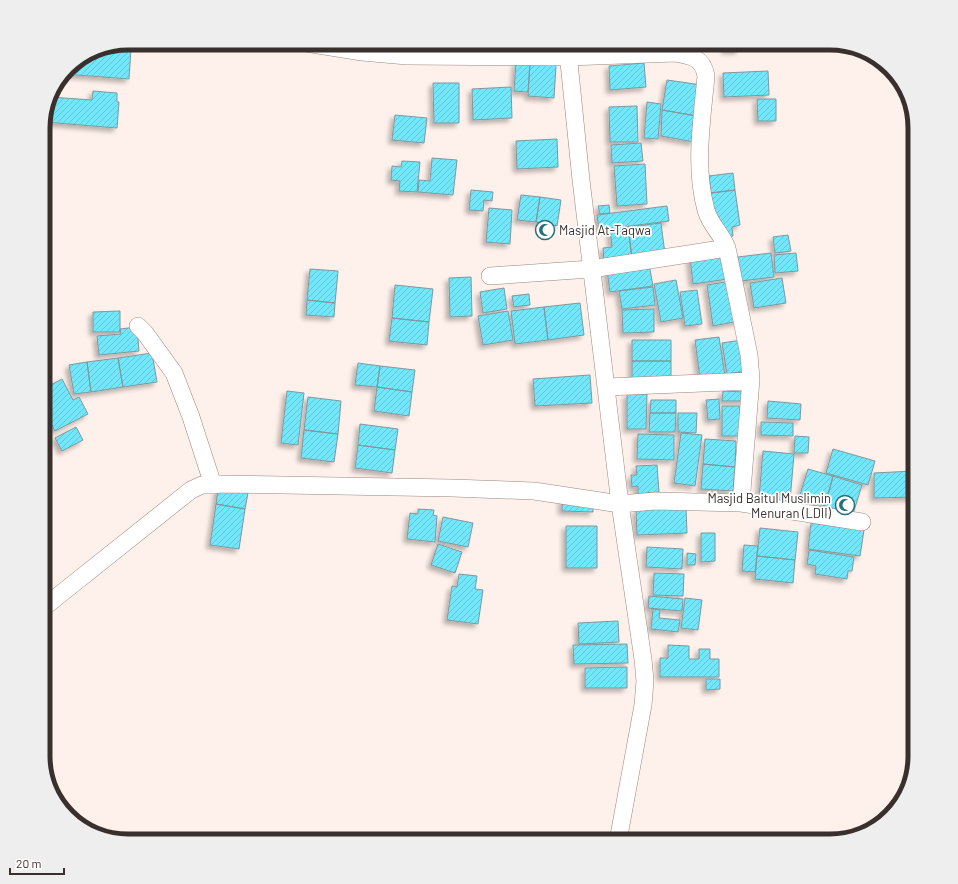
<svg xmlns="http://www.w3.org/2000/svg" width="958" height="884" viewBox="0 0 958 884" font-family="Barlow,sans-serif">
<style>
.building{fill:url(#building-hatch);stroke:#7f989d;filter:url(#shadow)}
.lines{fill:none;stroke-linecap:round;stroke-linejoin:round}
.street-casing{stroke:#9b867e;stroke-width:18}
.street{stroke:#fff;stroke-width:17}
.labels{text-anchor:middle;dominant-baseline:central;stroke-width:3.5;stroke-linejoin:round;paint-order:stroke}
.poi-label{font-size:13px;fill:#39302d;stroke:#fff;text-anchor:start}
.rim{fill:none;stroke:#39302d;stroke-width:5}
</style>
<defs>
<pattern id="building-hatch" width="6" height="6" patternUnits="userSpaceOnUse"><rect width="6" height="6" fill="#72e6fb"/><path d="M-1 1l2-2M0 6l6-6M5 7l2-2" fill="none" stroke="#63c6d7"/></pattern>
<filter id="shadow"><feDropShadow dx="-3.5" dy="3.5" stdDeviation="2" flood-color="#0004"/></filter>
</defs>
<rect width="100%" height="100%" fill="#fef0ea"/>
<path class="building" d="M726,43H739V50H725Z
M109,47L131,48L129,79L64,74L72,64L96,49Z
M516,62L530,63L528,92L514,91Z
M530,63L556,65L554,98L528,96Z
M644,63L646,87L610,90L609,66Z
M768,71L769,95L724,97L723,73Z
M667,80L702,85L697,116L662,110Z
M433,83H459V123H434Z
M511,87L512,118L473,120L472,89Z
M93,91L117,93V102H119L117,128L45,122L50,97L92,100Z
M757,99H776V121H758Z
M647,102L661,104L658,139L644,138Z
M637,106L638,142H610L609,107Z
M662,110L697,116L694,142L661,136Z
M395,115L427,118L424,143L392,140Z
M557,139L558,167L517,169L516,141Z
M641,143L643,161L612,163L611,145Z
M432,158L457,160L453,195L418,192L419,180L430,181Z
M402,161L420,162L417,192L399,191L400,181L391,180L392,166L401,167Z
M645,164L647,204L617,206L614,166Z
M733,173L735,190L711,193L709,176Z
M471,190L493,192L492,201L484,200L483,211L469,210Z
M735,190L740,225L732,227L733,236L723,237L716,228L711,193Z
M521,195L540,197L536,222L517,220Z
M540,197L561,200L557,226L536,222Z
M609,205L610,213L600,214L598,206Z
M667,206L669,221L599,230L597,215Z
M489,208L512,210L510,244L486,242Z
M661,223L665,254L632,258L628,227Z
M628,227L632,258L604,261L603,248L612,247L610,229Z
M788,235L791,251L775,253L773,237Z
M771,253L774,277L741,281L738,257Z
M796,253L798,271L775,273L774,255Z
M725,254L728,279L693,284L690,258Z
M649,264L653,286L610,292L607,270Z
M310,269L338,271L335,303L307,300Z
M471,277L472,316L450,317L449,278Z
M782,278L786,303L754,308L750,283Z
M676,280L683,318L661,322L654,284Z
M732,281L739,321L713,326L707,285Z
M395,285L433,289L429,322L392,318Z
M653,287L655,305L622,309L619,291Z
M504,288L507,309L483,313L480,292Z
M697,290L702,324L685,326L680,292Z
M529,294L530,305L514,307L512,296Z
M307,300L335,303L334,317L306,315Z
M580,303L584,335L548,340L544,307Z
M544,307L548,340L515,344L511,311Z
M654,309V332L623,333L622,310Z
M120,311V332H93V312Z
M508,311L513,340L483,345L478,316Z
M392,318L429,322L427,345L389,341Z
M137,327L139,351L99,355L97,336L121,334L120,329Z
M719,337L725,376L700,379L695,340Z
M632,340H671V361H632Z
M742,340L747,371L727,374L722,343Z
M152,353L157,382L123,387L118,358Z
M118,358L123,387L91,392L87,362Z
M632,361H671V379H632Z
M87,362L91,392L74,394L69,365Z
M358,363L380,366L377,387L355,385Z
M380,366L415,370L412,392L377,387Z
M590,375L592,403L535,406L533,379Z
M62,379L73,400L79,397L88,414L55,431L43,408V389Z
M377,387L412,392L409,416L374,411Z
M287,391L304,393L298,445L281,443Z
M723,391L745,392V401H722Z
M627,394H647L646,429H627Z
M308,397L341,401L338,434L304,430Z
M719,399L720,419L708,420L706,400Z
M651,400H676V413H650Z
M768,401L801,404L800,420L767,418Z
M722,406H740V436H722Z
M650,413H676L675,432H649Z
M678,413H697L696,433L678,432Z
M761,422L793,423V436L761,435Z
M360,424L398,429L395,450L358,445Z
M76,427L83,440L62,451L55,438Z
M304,430L338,434L334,462L301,458Z
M681,433L702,435L695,486L674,483Z
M638,434L674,435V460L637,459Z
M795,436L809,437L808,453H794Z
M705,439L736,441L735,467L703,464Z
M358,445L395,450L392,473L355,468Z
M833,449L875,461L868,485L826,473Z
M763,451L794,454L790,501L759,498Z
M703,464L735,467L733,491L701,489Z
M657,465L659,492L638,494V486L632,487L631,475H637L636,466Z
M808,469L833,476L825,506L799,498Z
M914,471L915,497L874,498V473Z
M833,476L862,485L853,514L825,506Z
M218,488L248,493L245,509L216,504Z
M562,499L593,501V512L562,511Z
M216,504L245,509L239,549L210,545Z
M686,508L687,533L637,535L636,510Z
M418,509L434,510L433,515L437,516L435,542L407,539L410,513L418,514Z
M443,517L473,523L468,547L438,541Z
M811,523L864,530L860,556L808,549Z
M566,526H597V568H566Z
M760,528L798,532L795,560L757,556Z
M701,533H715V561L701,562Z
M438,544L462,552L455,573L431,565Z
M744,545L758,546L755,572L742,571Z
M647,547L683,549L682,569L646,567Z
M809,550L854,557L852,571H848L847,579L815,574L816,566L807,564Z
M687,553L696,554L695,565H687Z
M757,556L795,560L793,583L755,579Z
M654,573L684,574L683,596L653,595Z
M459,574L477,576L475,589L483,590L478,624L447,620L452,586L457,587Z
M649,596L683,599L682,611L648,608Z
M685,598L702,600L698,630L681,628Z
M653,609L660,610L659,618L680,620L678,632L651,629Z
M618,621L619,642L579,644L578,623Z
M627,644L628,663L574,664L573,645Z
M668,645L689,646V659H699V649H710V659H719V677H660V658H668Z
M627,667V688H585V668Z
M706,679H720V689L706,690Z"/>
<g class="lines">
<defs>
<path id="street" d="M306,43L362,52L407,56L569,57L675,53C692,56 703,58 706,76C702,120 694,167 706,210C710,225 722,234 727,248L749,355L751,379L741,503
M567,43L581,180L620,504L643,659L645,681L643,705L618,841
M490,276L591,269L727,248
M138,326L145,333L174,373L191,417L213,485L220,484L452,488L534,491L620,504L655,501L741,503L862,522
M607,387L751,381
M43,608L191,490L202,485H213"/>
</defs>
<use href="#street" class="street-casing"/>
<use href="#street" class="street"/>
</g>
<defs>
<symbol id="mosque-ring" viewBox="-11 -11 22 22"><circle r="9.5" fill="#fff" stroke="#286f7c" stroke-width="1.5"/><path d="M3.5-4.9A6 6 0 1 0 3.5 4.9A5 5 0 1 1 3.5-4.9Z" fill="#286f7c"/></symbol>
</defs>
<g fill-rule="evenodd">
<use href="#mosque-ring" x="534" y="219" width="22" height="22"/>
<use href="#mosque-ring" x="834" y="494" width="22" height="22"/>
</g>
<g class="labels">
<g class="poi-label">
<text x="559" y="230">Masjid At-Taqwa</text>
<text x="831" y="498" text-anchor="end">Masjid Baitul Muslimin<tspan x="831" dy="15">Menuran (LDII)</tspan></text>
</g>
</g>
<path d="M0 0H958V884H0ZM128 50H830A78 78 0 0 1 908 128V756A78 78 0 0 1 830 834H128A78 78 0 0 1 50 756V128A78 78 0 0 1 128 50Z" fill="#efeeee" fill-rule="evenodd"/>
<path class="rim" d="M128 50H830A78 78 0 0 1 908 128V756A78 78 0 0 1 830 834H128A78 78 0 0 1 50 756V128A78 78 0 0 1 128 50Z"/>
<path d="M10 868v6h54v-6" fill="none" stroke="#39302d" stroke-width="2"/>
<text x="16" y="868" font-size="12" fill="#39302d" stroke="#ffffff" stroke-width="3" paint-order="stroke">20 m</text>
</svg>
